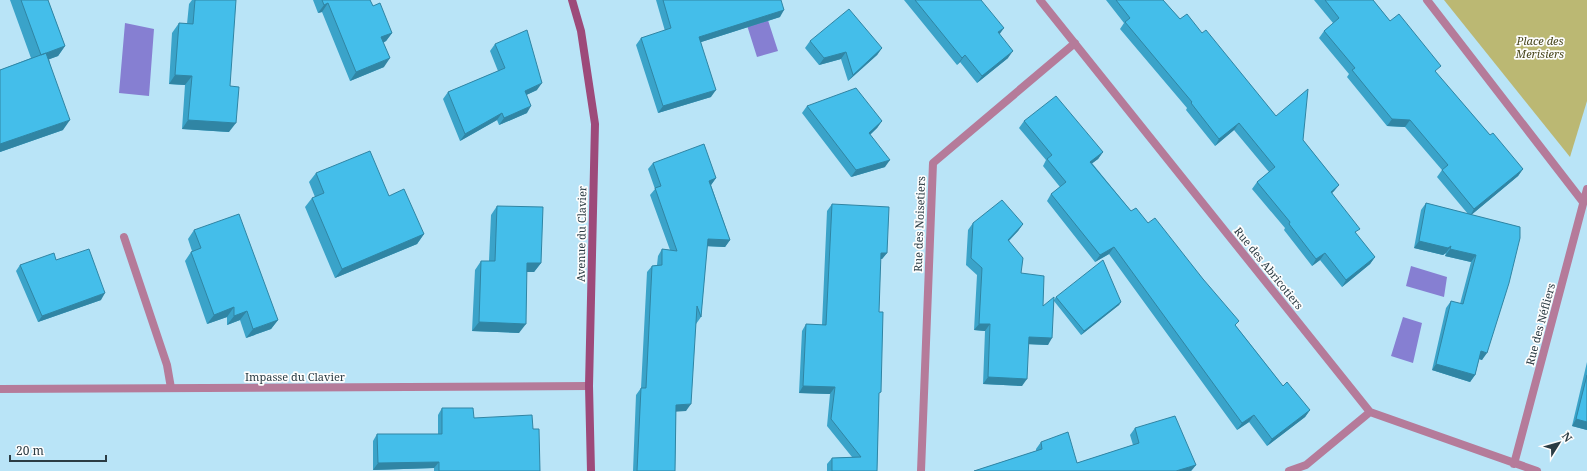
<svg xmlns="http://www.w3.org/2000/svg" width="1587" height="471" viewBox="0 0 1587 471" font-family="'Noto Serif',serif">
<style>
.green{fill:#bbb873}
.water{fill:#867fd2}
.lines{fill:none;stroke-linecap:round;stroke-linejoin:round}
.lane{stroke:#b57b9a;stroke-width:8}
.street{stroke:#b57b9a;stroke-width:8}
.secondary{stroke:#9d4a7a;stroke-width:8}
.wall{fill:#3aa3c9}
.shaded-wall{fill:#3085a4}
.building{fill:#44beea;stroke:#3085a4}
.labels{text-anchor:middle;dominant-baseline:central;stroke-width:3.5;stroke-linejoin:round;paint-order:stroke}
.park-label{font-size:11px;font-style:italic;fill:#49471d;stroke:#fdfdfd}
.street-label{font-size:11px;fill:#2b3c44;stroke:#fdfdfd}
</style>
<rect width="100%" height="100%" fill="#b9e4f7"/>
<path class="green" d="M1444,0H1587V101L1570,157Z"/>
<path class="water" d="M765,11L778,51L757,57L745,19Z
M125,23L154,29L149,96L119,93Z
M1411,266L1447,277L1444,297L1406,286Z
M1403,317L1422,323L1413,363L1391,356Z"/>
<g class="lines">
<path class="lane" d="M124,237L167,365L171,388"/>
<path class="street" d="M1040,0L1370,412L1537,471
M1427,0L1583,202
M0,389L589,386
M1514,464L1587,189
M921,471L933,163L1075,43
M1289,471L1306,465L1370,412"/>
<path class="secondary" d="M572,0L581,31L595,124L589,386L591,471"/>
</g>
<path class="wall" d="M10,0H48L65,46L58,56L49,59L63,130L0,152V70L31,58Z
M192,0H195L230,86L229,132L182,129L185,85L169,84L172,33L179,23L187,24L189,4Z
M313,0H370L373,6L392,33L386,41L383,43L384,67L350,81L322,12L318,13Z
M656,0H781L780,17L701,42L711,97L658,113L636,45L641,38L665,31Z
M904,0H981L999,34L1008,58L977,83L960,62L957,65Z
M1106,0H1163L1180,19L1202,33L1276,116L1303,140L1339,185L1334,191L1332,193L1356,234L1375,257L1370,264L1342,287L1320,260L1312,266L1284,230L1285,228L1252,189L1257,182L1269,172L1234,130L1215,146L1186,110L1187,108L1120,29L1124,23Z
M1314,0H1373L1390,21L1436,73L1490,135L1523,169L1518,176L1471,215L1520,227L1482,360L1479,359L1475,375L1470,382L1432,370L1446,308L1451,301L1460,304L1471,262L1445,256L1446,253L1443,255L1414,248L1421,210L1426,203L1468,214L1437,177L1442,170L1405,127L1387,126L1347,77L1349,74L1319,38L1324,31L1333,23Z
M810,41L882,48L877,55L848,81L841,59L819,65L805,48Z
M495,44L537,90L526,95L527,113L499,125L497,120L460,141L443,99L448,92L498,71L490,51Z
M807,106L882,121L877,128L870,135L885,167L851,177L802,113Z
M1024,121L1103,152L1098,159L1092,163L1131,211L1148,223L1236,326L1283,386L1310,410L1305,417L1267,446L1249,422L1237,430L1109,254L1095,262L1047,201L1051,194L1060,187L1043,166L1046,160L1019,128Z
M653,163L716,178L711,185L730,240L725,247L707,246L701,317L696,324L686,411H676L675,471H633L636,395L641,388L647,272L652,266L657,265L658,256L662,249L670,250L650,195L655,189L648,169Z
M316,173L389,196L424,234L417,244L335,278L305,207L312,198L315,197L309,182Z
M832,204L887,253L882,259H880L879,312V395L877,471H827V464L832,458L852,457L827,426L830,394L799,393L802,331L806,324L822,325L827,211Z
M497,206L541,263L534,272H527L519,333L472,331L475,270L481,261H489L491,215Z
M973,223L1023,224L1018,231L1009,241L1021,273L1043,306L1054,300L1056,297L1121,302L1119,305L1081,335L1054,301L1048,345L1028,344L1022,386L983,384L985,331L974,330L977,275L966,265L968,230Z
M194,230L278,320L271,329L246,338L240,320L227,325V317L207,324L185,261L191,252L192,251L188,239Z
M56,260L101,300L38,322L16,271L20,265Z
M1587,362V430L1572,426Z
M442,408L474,418L533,429L540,471H434V468L373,470V441L377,434H438V415Z
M1135,428L1196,465L1191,471H974L1036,451V449L1041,442L1077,463L1133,445L1130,435Z"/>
<path class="shaded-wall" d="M328,3L322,12L318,13L324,5Z
M784,10L780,17L695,44L699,37Z
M1004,28L999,35L998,32Z
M392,33L386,41L375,46L381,37Z
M65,46L58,56L34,65L41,55Z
M882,48L877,55L848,81L853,75Z
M1013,51L1008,58L977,83L982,76Z
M846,52L841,59L819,65L824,58Z
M965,55L960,62L957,65L962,58Z
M390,58L384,67L350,81L356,72Z
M175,75L192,76L185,85L169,84Z
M542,83L537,90L520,98L525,91Z
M716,90L711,97L658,113L663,106Z
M531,106L527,113L499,125L504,118Z
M502,113L497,120L460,141L465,134Z
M1392,119L1410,120L1405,127L1387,126Z
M70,120L63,130L0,152V144Z
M188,120L236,123L229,132L182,129Z
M882,121L877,128L864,140L869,133Z
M1239,123L1234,130L1215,146L1219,139Z
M1103,152L1098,159L1086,168L1090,162Z
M890,160L885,167L851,177L856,170Z
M1523,169L1518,176L1470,216L1474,209Z
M716,178L711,185L704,188L709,181Z
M1339,185L1334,191L1326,199L1331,192Z
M1023,224L1018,231L1003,246L1008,240Z
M424,234L417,244L335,278L342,269Z
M708,239L730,240L725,247L703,246Z
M1419,241L1451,246L1446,253L1443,255L1414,248Z
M1114,247L1109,254L1095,262L1100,255Z
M1450,249L1476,255L1471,262L1445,256Z
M881,253H887L882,259H876Z
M1325,253L1320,260L1312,266L1316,259Z
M1375,257L1370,264L1342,287L1346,280Z
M527,263H541L534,272H521Z
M105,293L101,300L38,322L42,316Z
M1121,302L1119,305L1081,335L1084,331Z
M234,307L227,317L207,324L214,315Z
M247,311L240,320L227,325L234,316Z
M278,320L271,329L246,338L253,329Z
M479,322L526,324L519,333L472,331Z
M979,324H990L985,331L974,330Z
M1029,337L1052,338L1048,345L1024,344Z
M1481,351L1487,353L1482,360L1476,358Z
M1436,364L1475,375L1470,382L1432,370Z
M988,377L1027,379L1022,386L983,384Z
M803,386L835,387L830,394L799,393Z
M691,404L686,411L671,412L676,405Z
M1310,410L1305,417L1267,446L1272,439Z
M1254,415L1249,422L1237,430L1242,423Z
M1576,419L1587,422V430L1572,426Z
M439,462L434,468L373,470L378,463Z
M1196,465L1191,471H1176Z"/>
<path class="building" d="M21,0H48L65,46L41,55Z
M195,0H236L230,86L239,87L236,123L188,120L192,76L175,75L179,23L193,24Z
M322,0H370L373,6L380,3L392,33L381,37L390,58L356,72L328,3L324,5Z
M663,0H781L784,10L699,37L716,90L663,106L641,38L671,28Z
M915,0H981L1004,28L998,32L1013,51L982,76L965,55L962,58Z
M1116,0H1163L1180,19L1187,14L1202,33L1206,30L1276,116L1308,89L1303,140L1339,185L1331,192L1360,229L1355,232L1375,257L1346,280L1325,253L1316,259L1289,224L1290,222L1257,182L1275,167L1239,123L1219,139L1191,103L1192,102L1125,22L1130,18Z
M1325,0H1373L1390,21L1399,14L1441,66L1435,71L1490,135L1493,133L1523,169L1474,209L1442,170L1448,165L1410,120L1392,119L1352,70L1355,68L1324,31L1339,18Z
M849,9L882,48L853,75L846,52L824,58L810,41Z
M527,30L542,83L525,91L531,106L504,118L502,113L465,134L448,92L505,68L495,44Z
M46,53L70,120L0,144V70Z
M856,88L882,121L869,133L890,160L856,170L807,106Z
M1056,96L1103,152L1090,162L1131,211L1136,208L1148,223L1155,218L1203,279L1239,321L1235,325L1283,386L1287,382L1310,410L1272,439L1254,415L1242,423L1114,247L1100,255L1051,194L1066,182L1047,159L1052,155L1024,121Z
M704,144L716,178L709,181L730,240L708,239L701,317L697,306L691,404L676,405L675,471H637L641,388H646L652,266L662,265V249L677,251L655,188L661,186L653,163Z
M370,151L389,196L404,189L424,234L342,269L312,198L324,193L316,173Z
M1002,200L1023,224L1008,240L1023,258L1021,273L1044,276L1043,306L1054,297L1052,338L1029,337L1027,379L988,377L990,324H979L982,268L971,258L973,223Z
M1426,203L1520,227V238L1509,283L1487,353L1481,351L1475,375L1436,364L1451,301L1463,304L1476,255L1450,249L1451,246L1448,248L1419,241Z
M832,204L889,207L887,253H881L879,312H883L881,392L879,393L877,471H832V458L861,457L831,419L835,387L803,386L806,324L826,325Z
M497,206L543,207L541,263H527L526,324L479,322L481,261H495Z
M239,214L278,320L253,329L247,311L234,316V307L214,315L191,252L201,248L194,230Z
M89,249L105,293L42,316L20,265L54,253L56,260Z
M1103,260L1121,302L1084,331L1056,297Z
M1587,375V422L1576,419Z
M442,408H473L474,418L532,415L533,429H539L540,471H439V462L378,463L377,434H442Z
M1175,416L1196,465L1176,471H974L1042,449L1041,442L1068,432L1077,463L1139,443L1135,428Z"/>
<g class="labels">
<g class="park-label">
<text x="1540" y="40">Place des<tspan x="1540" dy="13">Merisiers</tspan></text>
</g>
<g class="street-label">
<text transform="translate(919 224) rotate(-88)">Rue des Noisetiers</text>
<text transform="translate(581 234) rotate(-89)">Avenue du Clavier</text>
<text transform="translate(1269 268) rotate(51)">Rue des Abricotiers</text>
<text transform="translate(1540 324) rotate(-75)">Rue des Néfliers</text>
<text x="295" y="376">Impasse du Clavier</text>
</g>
</g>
<g transform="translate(1559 443) rotate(53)" stroke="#fdfdfd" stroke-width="3" paint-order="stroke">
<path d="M0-3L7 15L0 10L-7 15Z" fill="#2b3c44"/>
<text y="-6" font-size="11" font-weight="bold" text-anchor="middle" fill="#2b3c44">N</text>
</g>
<path d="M10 455v6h96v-6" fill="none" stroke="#2b3c44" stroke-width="2"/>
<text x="16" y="455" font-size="12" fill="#2b3c44" stroke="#fdfdfd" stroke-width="3" paint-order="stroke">20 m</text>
</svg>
